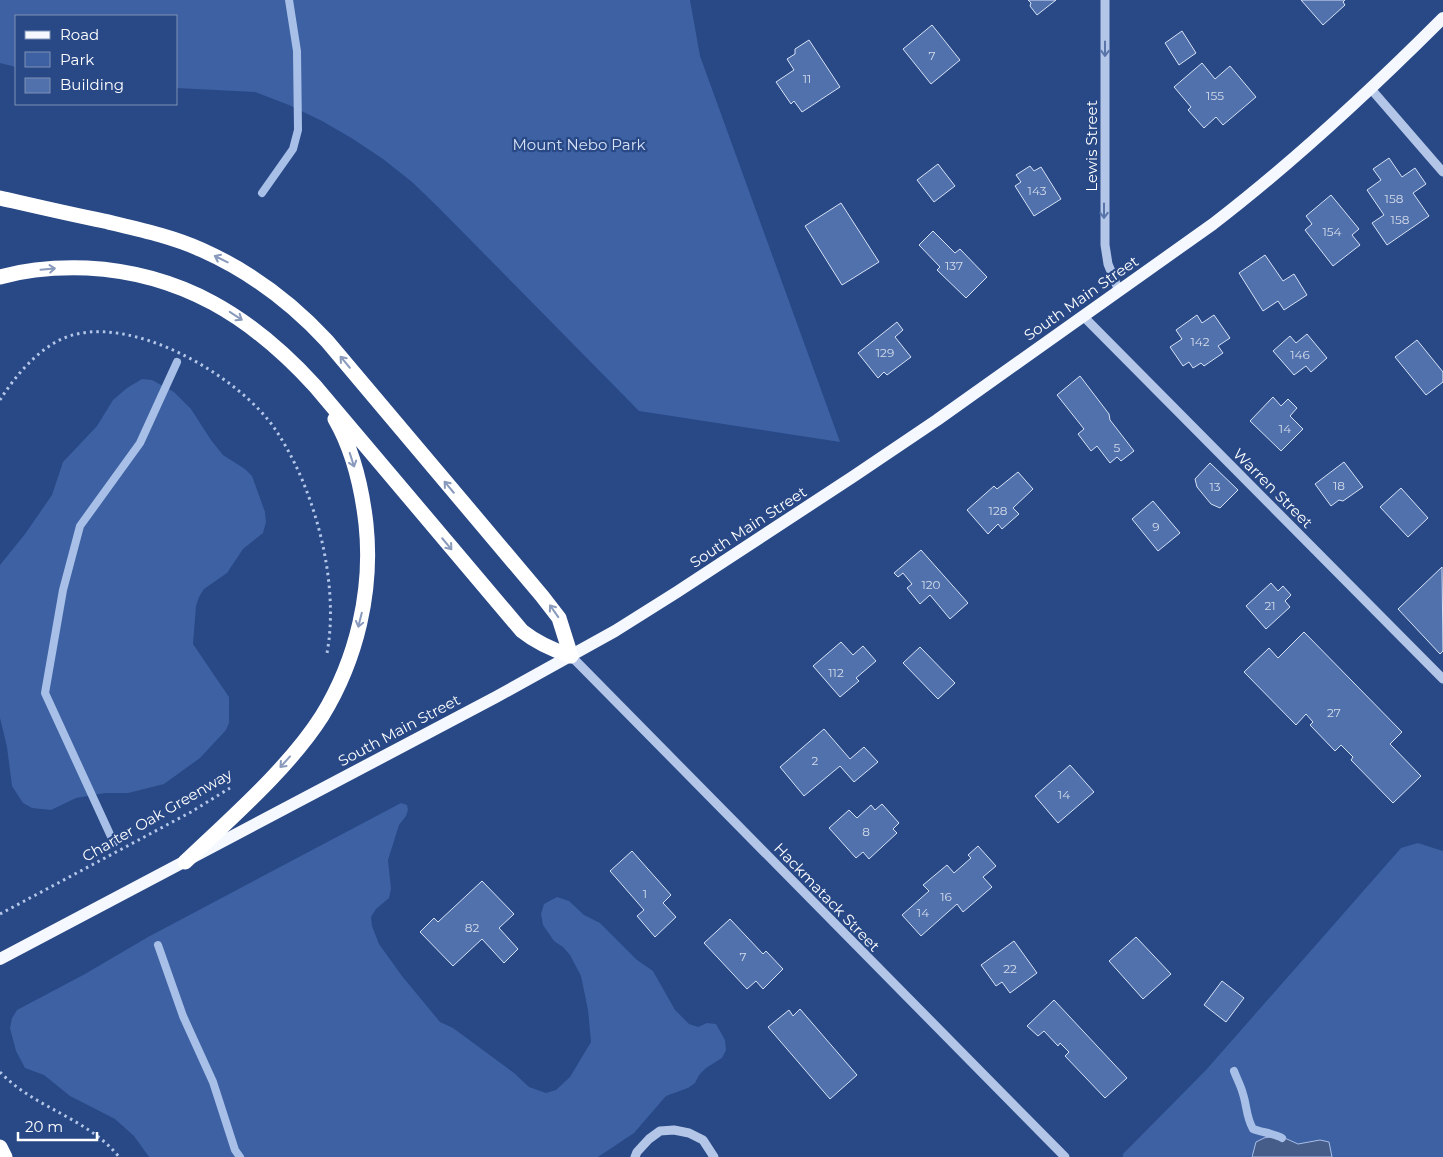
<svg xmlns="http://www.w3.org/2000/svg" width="1443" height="1157" viewBox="0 0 1443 1157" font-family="Montserrat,sans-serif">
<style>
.green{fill:#3d61a2}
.water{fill:#465d8a;stroke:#a8c0e8}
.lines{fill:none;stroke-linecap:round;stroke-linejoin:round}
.stream{stroke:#a8c0e8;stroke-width:8}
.building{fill:#5171ad;stroke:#d7e2f6}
.path{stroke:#b3c6e8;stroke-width:3;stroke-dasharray:2.5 4;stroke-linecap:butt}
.minor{stroke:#b3c6e8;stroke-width:9}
.major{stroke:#f5f8fe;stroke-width:12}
.highway{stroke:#fff;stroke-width:15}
.oneway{stroke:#5974a8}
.oneway2{stroke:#899abc}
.labels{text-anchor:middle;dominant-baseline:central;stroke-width:4.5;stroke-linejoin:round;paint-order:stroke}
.number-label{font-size:12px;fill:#d4dcea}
.park-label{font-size:15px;fill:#d7e2f6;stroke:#284886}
.street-label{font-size:15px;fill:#fff;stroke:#284886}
</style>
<rect width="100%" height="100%" fill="#284886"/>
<path class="green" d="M0,0H690L700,56L840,442L639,411L438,207L412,182L383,159L353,139L322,121L289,105L255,92L176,88V16H16V67L0,63Z
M142,379L152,380L174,392L191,409L211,440L223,455L245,469L252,476L265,512L266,522L263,533L243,549L227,573L204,589L199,597L196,606L193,644L229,697V723L226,730L200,758L164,784L128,793H105L76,798L51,810L32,808L23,803L12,786L7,747L0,718V565L25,534L52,495L63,462L97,426L113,400L127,388Z
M401,803L407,805L408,810L406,816L399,825L388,860L391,889L389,898L376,909L371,917L372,926L379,944L402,976L440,1022L453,1028L514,1073L529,1087L546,1093L556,1090L570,1077L591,1042L588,1010L581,976L570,955L563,947L554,941L543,925L541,914L544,904L557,897L569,901L584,915L600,923L637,960L653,971L675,1010L689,1024L698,1027L707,1023L716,1024L725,1040L726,1050L722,1058L706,1068L699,1075L695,1083L688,1088L666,1096L634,1133L598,1157H149L134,1136L115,1119L70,1096L44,1075L25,1068L16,1051L10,1028L12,1018L17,1010L85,974L148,937Z
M1418,843L1443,851V1157H1332L1329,1142L1320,1140L1298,1144L1278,1135L1251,1155L1252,1157H1123V1154L1206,1070L1401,848Z"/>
<path class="water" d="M1278,1135L1298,1144L1320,1140L1329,1142L1332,1157H1252L1256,1142L1264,1138Z"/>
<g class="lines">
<path class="stream" d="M262,193L293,149L298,130L297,51L289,0
M114,843L45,693L63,590L80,526L140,443L177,362
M158,945L183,1016L213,1082L235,1150L240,1157
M1234,1071C1237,1079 1241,1086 1243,1094C1247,1106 1246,1117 1253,1129C1261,1132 1276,1134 1282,1138"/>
</g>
<path class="building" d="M1028,0H1056L1037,15L1030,6L1031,3Z
M1301,0H1345L1343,2L1345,5L1323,25Z
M932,25L960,60L931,84L903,49Z
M1182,31L1196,53L1179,65L1165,43Z
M809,40L840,87L802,112L794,101L791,104L776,82L794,70L787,59L795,54V49Z
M1202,63L1215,79L1230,66L1256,97L1223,125L1216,117L1204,128L1188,110L1191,107L1174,87Z
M1389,158L1402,177L1415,168L1426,184L1413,193L1429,216L1387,245L1372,223L1384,215L1367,190L1381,180L1373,169Z
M938,164L955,186L934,202L917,180Z
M1030,166L1034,171L1041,167L1061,199L1034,216L1015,186L1021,182L1016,175Z
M1331,195L1359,229L1352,235L1360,245L1333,266L1305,230L1312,224L1306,216Z
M841,203L879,262L842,285L805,226Z
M933,231L955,253L960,249L987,277L966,298L937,270L940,267L919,245Z
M1265,255L1283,281L1294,274L1307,295L1284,310L1278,301L1263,311L1239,273Z
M1197,315L1202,323L1214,315L1230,338L1218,346L1223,353L1204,366L1201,363L1193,368L1189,362L1183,366L1170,347L1182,339L1176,330Z
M897,322L903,330L895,337L911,357L887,375L884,372L878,378L858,353Z
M1307,334L1327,358L1311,372L1306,366L1294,375L1273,351L1290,336L1296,343Z
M1417,340L1443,372V382L1426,395L1395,357Z
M1080,376L1109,414L1110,420L1134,451L1121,461L1117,457L1110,463L1097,446L1091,451L1078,434L1084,429L1057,395Z
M1273,397L1281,406L1288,399L1297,408L1290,416L1303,429L1281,451L1250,421Z
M1344,462L1363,487L1343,501L1339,500L1331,506L1315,484Z
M1210,463L1238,490L1220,508L1211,504L1197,487L1195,479Z
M1018,472L1033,489L1013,508L1019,514L1002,529L998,524L988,534L967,510L994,486L997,489Z
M1401,488L1428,518L1408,537L1380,507Z
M1153,501L1180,533L1158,551L1132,519Z
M921,550L968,603L950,619L930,595L920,604L907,588L912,584L903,573L898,577L894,573Z
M1442,567L1443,651L1440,654L1398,609Z
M1271,583L1278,591L1283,586L1291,595L1285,601L1290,607L1266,629L1246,606Z
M1304,632L1402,732L1390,744L1421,776L1393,803L1351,760L1353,757L1341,745L1335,751L1310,725L1313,722L1306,714L1296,725L1244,672L1269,648L1278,658Z
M841,642L853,655L863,646L876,661L856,678L859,681L840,697L813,666Z
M920,647L955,683L938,699L903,663Z
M824,729L850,759L864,747L878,762L854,782L840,766L804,796L780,767Z
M1070,765L1094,792L1058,823L1035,796Z
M882,804L899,823L893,829L897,833L869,859L863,852L856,858L829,828L849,810L857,818L871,805L875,810Z
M978,846L996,866L983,877L992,887L963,912L957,904L921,936L902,915L929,891L923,885L947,865L954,873L971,858L968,855Z
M632,851L671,895L663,903L676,917L655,937L637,916L644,910L610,871Z
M482,881L514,914L499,928L518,949L504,963L482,939L453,966L420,932L434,918L438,922Z
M730,919L763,954L766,951L783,969L763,989L756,981L747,989L704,943Z
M1136,937L1171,974L1143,999L1109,961Z
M1014,941L1037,973L1010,993L1002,982L996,986L981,965Z
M1222,981L1244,998L1226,1022L1204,1005Z
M1054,1000L1127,1078L1105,1098L1065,1056L1069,1052L1060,1043L1058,1046L1044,1031L1038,1036L1027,1026Z
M800,1009L857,1075L830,1099L768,1027L789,1010L793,1016Z"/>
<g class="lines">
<path class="path" d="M0,400C15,376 38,349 64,338C129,311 239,376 275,429C315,488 340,583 327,653
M0,914L191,812L230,788
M0,1072C34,1108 88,1118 119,1157"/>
<path class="minor" d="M1105,0V245L1108,264L1119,291
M1371,89L1443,172
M1083,316L1443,679
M571,656L1065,1157
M635,1157L637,1152L649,1139L660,1131L674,1130L689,1133L703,1140L714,1157"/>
<path class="major" d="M0,959L496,697L615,631L677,592L854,476L937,420L1213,224C1295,161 1370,91 1443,18"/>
<path class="highway" d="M0,198C35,206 69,214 104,221C137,229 171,236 202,250C251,272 291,302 327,341L542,596L559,618L571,656
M0,277C28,269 58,267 87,268C182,273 252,317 315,386L522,631C537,643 553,650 571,656
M185,862C230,819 289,768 322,716C357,659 373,590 366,524C362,489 353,450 335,419
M0,1147L5,1157"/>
</g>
<defs><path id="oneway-shaft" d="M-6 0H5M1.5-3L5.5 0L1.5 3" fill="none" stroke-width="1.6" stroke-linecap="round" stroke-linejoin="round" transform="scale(1.25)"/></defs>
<g class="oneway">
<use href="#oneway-shaft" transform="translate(1105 49) rotate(90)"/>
<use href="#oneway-shaft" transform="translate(1104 211) rotate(90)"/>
</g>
<g class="oneway2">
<use href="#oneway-shaft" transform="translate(221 259) rotate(-154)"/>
<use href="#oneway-shaft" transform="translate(48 269) rotate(-5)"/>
<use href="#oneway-shaft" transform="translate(236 316) rotate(33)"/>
<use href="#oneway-shaft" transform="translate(345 362) rotate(-130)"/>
<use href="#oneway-shaft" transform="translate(352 460) rotate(72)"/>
<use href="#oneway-shaft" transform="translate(449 487) rotate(-130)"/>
<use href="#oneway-shaft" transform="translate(447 544) rotate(50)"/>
<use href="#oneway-shaft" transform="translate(554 611) rotate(-125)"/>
<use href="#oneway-shaft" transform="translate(360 620) rotate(104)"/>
<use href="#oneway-shaft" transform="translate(285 762) rotate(132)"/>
</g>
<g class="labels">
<g class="number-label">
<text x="932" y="55">7</text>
<text x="807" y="78">11</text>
<text x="1215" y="95">155</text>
<text x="1037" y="190">143</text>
<text x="1394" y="198">158</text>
<text x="1400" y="219">158</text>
<text x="1332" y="231">154</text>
<text x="954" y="265">137</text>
<text x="1200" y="341">142</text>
<text x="885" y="352">129</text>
<text x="1300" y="354">146</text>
<text x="1285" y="428">14</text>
<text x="1117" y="447">5</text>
<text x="1339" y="485">18</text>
<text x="1215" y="486">13</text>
<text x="998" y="510">128</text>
<text x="1156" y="526">9</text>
<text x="931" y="584">120</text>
<text x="1270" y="605">21</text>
<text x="836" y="672">112</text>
<text x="1334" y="712">27</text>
<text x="815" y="760">2</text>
<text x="1064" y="794">14</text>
<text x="866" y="831">8</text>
<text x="645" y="893">1</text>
<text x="946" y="896">16</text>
<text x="923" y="912">14</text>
<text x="472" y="927">82</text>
<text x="743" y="956">7</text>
<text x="1010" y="968">22</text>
</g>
<g class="park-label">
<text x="579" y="144">Mount Nebo Park</text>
</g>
<g class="street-label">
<text transform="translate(1091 146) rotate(-90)">Lewis Street</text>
<text transform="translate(1081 298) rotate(-35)">South Main Street</text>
<text transform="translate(1273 488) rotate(45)">Warren Street</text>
<text transform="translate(748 527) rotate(-33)">South Main Street</text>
<text transform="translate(399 730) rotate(-28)">South Main Street</text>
<text transform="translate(157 815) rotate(-30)">Charter Oak Greenway</text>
<text transform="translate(827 897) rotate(46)">Hackmatack Street</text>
</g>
</g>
<rect x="15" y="15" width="162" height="90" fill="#284886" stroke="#7e91b6"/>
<rect x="25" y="31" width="25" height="8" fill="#f5f8fe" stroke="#7e91b6"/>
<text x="60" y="40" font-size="15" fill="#ffffff">Road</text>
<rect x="25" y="52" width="25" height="15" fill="#3d61a2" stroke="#7e91b6"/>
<text x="60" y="65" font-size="15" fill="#ffffff">Park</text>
<rect x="25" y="78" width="25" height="15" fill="#5171ad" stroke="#7e91b6"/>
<text x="60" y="90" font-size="15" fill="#ffffff">Building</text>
<path d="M18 1132v8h79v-8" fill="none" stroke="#ffffff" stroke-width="2.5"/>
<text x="25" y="1132" font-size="15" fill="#ffffff" stroke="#284886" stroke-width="4" paint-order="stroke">20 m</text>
</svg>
